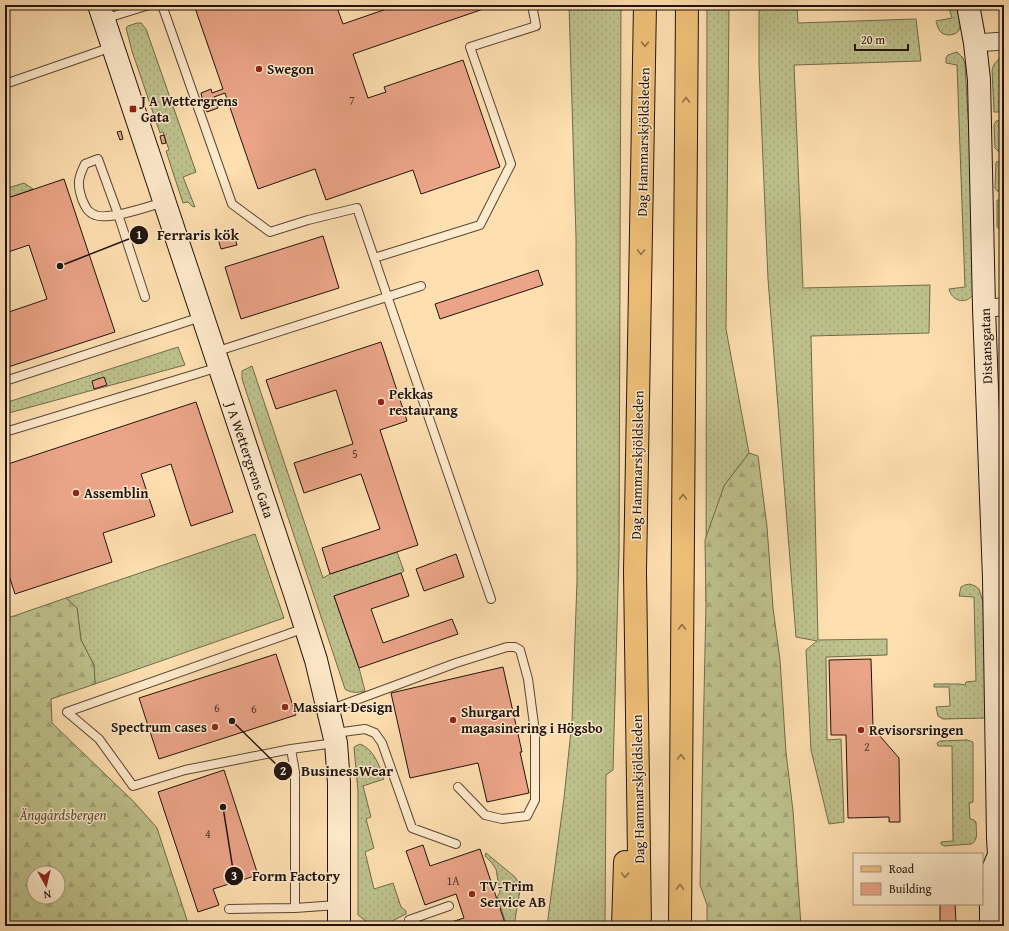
<svg xmlns="http://www.w3.org/2000/svg" width="1009" height="931" viewBox="0 0 1009 931" font-family="'Gentium Book Plus',serif">
<style>
.grass{fill:url(#grass-dots);stroke:#706b4c}
.forest{fill:url(#forest-firs);stroke:#706b4c;fill-rule:evenodd}
.building{fill:#eba488;stroke:#21140c}
.lines{fill:none;stroke-linecap:round;stroke-linejoin:round}
.lane-casing{stroke:#584735;stroke-width:10}
.street-casing{stroke:#584735;stroke-width:19}
.secondary-casing{stroke:#21140c;stroke-width:24}
.primary-casing{stroke:#21140c;stroke-width:24}
.lane{stroke:#feeacc;stroke-width:8}
.street{stroke:#feeacc;stroke-width:17}
.secondary{stroke:#feeacc;stroke-width:22}
.primary{stroke:#efc078;stroke-width:22}
.oneway{stroke:#927347}
.poi-dot{fill:#8f2418;stroke:#feeacc;stroke-width:1.5}
.labels{text-anchor:middle;dominant-baseline:central;stroke-width:3;stroke-linejoin:round;paint-order:stroke}
.number-label{font-size:12px;fill:#54382b}
.poi-label{font-size:14px;font-weight:bold;fill:#21140c;stroke:#feeacc;text-anchor:start}
.street-label{font-size:14px;fill:#21140c;stroke:#feeacc}
.park-label{font-size:14px;font-style:italic;fill:#585139;stroke:#feeacc}
.leader{fill:none;stroke:#21140c;stroke-width:1.5}
.callout-dot{fill:#21140c;stroke:#feeacc;stroke-width:1.5}
.mark-label{font-size:12px;text-anchor:middle;font-weight:bold;fill:#fff}
.callout-label{font-size:15px;text-anchor:middle;font-weight:bold;fill:#21140c;stroke:#feeacc;stroke-width:3;stroke-linejoin:round;paint-order:stroke}
</style>
<defs>
<pattern id="grass-dots" width="8" height="8" patternUnits="userSpaceOnUse"><rect width="8" height="8" fill="#bec28d"/><path d="M2 2h.1M6 6h.1" fill="none" stroke="#a3a678" stroke-width="1.8" stroke-linecap="round"/></pattern>
<pattern id="forest-firs" width="22" height="20" patternUnits="userSpaceOnUse"><rect width="22" height="20" fill="#bec28d"/><path d="M5 1l3.5 6h-7zM16 11l3.5 6h-7z" fill="#a3a678"/></pattern>
</defs>
<rect width="100%" height="100%" fill="#fedfb0"/>
<filter id="stains"><feTurbulence type="fractalNoise" baseFrequency=".005" numOctaves="4"/><feColorMatrix values="0 0 0 0 .2 0 0 0 0 .09 0 0 0 0 .02 0 0 0 .5 -.17"/></filter>
<radialGradient id="worn" r=".72"><stop offset=".6" stop-color="#630" stop-opacity="0"/><stop offset="1" stop-color="#630" stop-opacity=".3"/></radialGradient>
<path class="grass" d="M569,5H621L619,553L613,770L606,775L605,926H547L564,798L572,721L577,581L576,237Z
M707,5H729L726,329L749,453L724,486L706,602Z
M759,5H797L798,23L916,19L921,61L794,65L803,288L930,285L929,333L811,336L818,640L887,639V655L826,657L827,740L841,739L844,822L829,824L811,750L806,650L817,641L796,637L768,279L759,66Z
M948,5H957C958,12 961,20 960,27C959,35 948,37 942,33C938,30 937,25 936,21L952,18Z
M137,23H141L146,29L196,172L183,177L195,207L192,206L188,202L183,203L166,151L169,150L163,132L160,133L132,51L126,28L128,26Z
M957,52L963,58L965,64L970,151L973,295C965,305 952,301 949,289L965,287L957,65L946,63V58L948,55Z
M1004,57V112H994L992,70C994,63 997,59 1004,57Z
M1004,120V151H998L995,148L994,125L996,121Z
M1004,161V191H997L995,188L996,162Z
M24,183L33,189L5,199V189Z
M997,200H1004V230L999,229L997,227Z
M178,347L185,365L5,414V403Z
M252,366L323,578L330,574L397,552L404,571L401,573L334,596L359,668L365,691C358,693 350,693 345,689L242,379V371Z
M255,534L284,618L95,684L94,665L81,640L77,608L66,598Z
M970,584L975,586L979,589L983,602L986,666V718L943,719L938,716L936,707L950,706L949,687H934V684H960L965,685L966,682L976,681L974,597L959,596L961,587L965,585Z
M967,740L973,742V802L969,803L970,819L974,820L976,822C976,830 979,841 971,844L944,846L941,844V842L953,841L952,746H938L937,743L940,741Z
M360,744C374,749 380,767 384,779L363,786L371,817L366,819L374,848L365,852L374,889L393,883L401,907L406,911V914L394,920L389,926H372L358,915V792L354,747Z
M486,853L515,877L519,883L520,890L514,926H507L497,897L500,892L496,869L491,862L485,856Z"/>
<path class="forest" d="M749,453L758,456L767,527L773,608L780,660L786,752L793,811L801,926H707V905L700,885L706,602L705,540L724,486Z
M66,598L77,608L81,640L94,665L95,684L51,699L52,723L135,803L157,828L187,920L183,926H5V619ZM34,873H58V897H34Z"/>
<path class="building" d="M194,5H336L343,24L398,5H495L353,54L368,98L386,92L384,87L463,60L500,167L421,194L413,170L326,200L315,169L258,189L225,93L214,97L218,108L207,112L203,103L201,93L211,89L212,93L223,89Z
M121,131L123,139L120,140L117,132Z
M164,135L166,143L162,144L160,136Z
M64,179L115,332L5,368V310L6,313L47,299L29,245L5,253V199Z
M234,234L237,245L221,249L218,239Z
M323,236L339,288L241,319L225,267Z
M538,270L543,285L440,319L435,304Z
M381,342L407,421L380,430L418,545L330,574L322,548L380,529L361,474L304,493L294,463L353,444L336,390L276,409L266,380Z
M104,377L107,385L94,389L92,381Z
M196,402L233,512L191,526L171,464L141,474L155,516L103,533L112,562L15,594L5,563V465Z
M456,554L464,577L424,591L416,569Z
M401,573L409,596L371,609L383,643L452,619L458,634L359,668L334,596Z
M276,654L296,715L159,759L139,698Z
M871,659L873,728L899,758L900,822H889V817L848,818L846,735H831L829,660Z
M503,667L522,752H520L529,793L487,802L478,763L410,778L391,693Z
M224,770L258,875L213,889L219,905L198,912L158,792Z
M423,845L430,866L480,849L506,926H439L464,918L456,894L425,905L406,851Z
M940,904H955L956,922L940,923Z"/>
<g class="lines">
<defs>
<path id="lane" d="M162,5L232,204L270,232L308,220L357,208L491,599
M104,19L149,5
M5,84L112,47
M374,258L480,225L511,164L470,47L536,26L532,5
M145,297L118,214L98,159L85,164C78,178 77,184 82,199C85,206 87,212 95,215C108,221 150,206 164,202
M215,352L421,286
M5,381L201,317
M5,432L219,367
M329,710L456,663L507,647H515L520,650L528,679L535,732V800L527,816L502,819L485,815L458,787
M335,733L365,729L375,733L382,743L412,828L456,844
M335,743L291,749L295,772V908L337,905
M291,749L185,770L133,786L99,739L67,712L305,628
M229,909L295,908
M412,926L409,920L449,906"/>
<path id="street" d="M975,43L1004,41
M984,308L1004,307"/>
<path id="secondary" d="M99,5L295,594L316,660L336,743L339,783V926
M968,5L975,43L979,80L984,308L994,578L998,838L999,855L1004,864
M991,926V874L999,855"/>
<path id="primary" d="M623,926L625,862
M640,926L635,571L645,5
M680,926L687,5"/>
</defs>
<use href="#lane" class="lane-casing"/>
<use href="#street" class="street-casing"/>
<use href="#secondary" class="secondary-casing"/>
<use href="#primary" class="primary-casing"/>
<use href="#lane" class="lane"/>
<use href="#street" class="street"/>
<use href="#secondary" class="secondary"/>
<use href="#primary" class="primary"/>
</g>
<defs><path id="oneway-chevron" d="M-2-3.5L2.5 0L-2 3.5" fill="none" stroke-width="1.6" stroke-linecap="round" stroke-linejoin="round"/></defs>
<g class="oneway">
<use href="#oneway-chevron" transform="translate(645 44) rotate(91)"/>
<use href="#oneway-chevron" transform="translate(686 100) rotate(-90)"/>
<use href="#oneway-chevron" transform="translate(641 252) rotate(91)"/>
<use href="#oneway-chevron" transform="translate(683 497) rotate(-90)"/>
<use href="#oneway-chevron" transform="translate(682 627) rotate(-90)"/>
<use href="#oneway-chevron" transform="translate(681 757) rotate(-90)"/>
<use href="#oneway-chevron" transform="translate(625 875) rotate(92)"/>
<use href="#oneway-chevron" transform="translate(680 887) rotate(-90)"/>
</g>
<g class="poi-dot">
<circle cx="259" cy="69" r="4"/>
<rect x="129" y="105" width="8" height="8" rx="2"/>
<circle cx="381" cy="402" r="4"/>
<circle cx="76" cy="493" r="4"/>
<circle cx="285" cy="707" r="4"/>
<circle cx="453" cy="720" r="4"/>
<circle cx="215" cy="727" r="4"/>
<circle cx="861" cy="730" r="4"/>
<circle cx="472" cy="894" r="4"/>
</g>
<g class="labels">
<g class="number-label">
<text x="352" y="100">7</text>
<text x="355" y="453">5</text>
<text x="217" y="707">6</text>
<text x="254" y="708">6</text>
<text x="867" y="746">2</text>
<text x="208" y="833">4</text>
<text x="453" y="880">1A</text>
</g>
<g class="poi-label">
<text x="267" y="69">Swegon</text>
<text x="141" y="101">J A Wettergrens<tspan x="141" dy="16">Gata</tspan></text>
<text x="389" y="394">Pekkas<tspan x="389" dy="16">restaurang</tspan></text>
<text x="84" y="493">Assemblin</text>
<text x="293" y="707">Massiart Design</text>
<text x="461" y="712">Shurgard<tspan x="461" dy="16">magasinering i Högsbo</tspan></text>
<text x="207" y="727" text-anchor="end">Spectrum cases</text>
<text x="869" y="730">Revisorsringen</text>
<text x="480" y="886">TV-Trim<tspan x="480" dy="16">Service AB</tspan></text>
</g>
<g class="street-label">
<text transform="translate(643 142) rotate(-89)">Dag Hammarskjöldsleden</text>
<text transform="translate(986 346) rotate(-92)">Distansgatan</text>
<text transform="translate(250 460) rotate(71)">J A Wettergrens Gata</text>
<text transform="translate(637 465) rotate(-89)">Dag Hammarskjöldsleden</text>
<text transform="translate(638 789) rotate(-91)">Dag Hammarskjöldsleden</text>
</g>
<g class="park-label">
<text x="63" y="815">Änggårdsbergen</text>
</g>
</g>
<path class="leader" d="M60 266L139 235M232 721L283 771M223 807L234 876"/>
<g class="callout-dot">
<circle cx="60" cy="266" r="4"/>
<circle cx="232" cy="721" r="4"/>
<circle cx="223" cy="807" r="4"/>
<circle cx="139" cy="235" r="10"/>
<circle cx="283" cy="771" r="10"/>
<circle cx="234" cy="876" r="10"/>
</g>
<g class="mark-label">
<text x="139" y="239">1</text>
<text x="283" y="775">2</text>
<text x="234" y="880">3</text>
</g>
<g class="callout-label">
<text x="198" y="240">Ferraris kök</text>
<text x="347" y="776">BusinessWear</text>
<text x="296" y="881">Form Factory</text>
</g>
<rect width="1009" height="931" fill="none" stroke="#fedfb0" stroke-width="20"/>
<rect x="6" y="6" width="997" height="919" fill="none" stroke="#21140c" stroke-width="2"/>
<rect x="10" y="10" width="989" height="911" fill="none" stroke="#21140c"/>
<rect x="853" y="853" width="130" height="52" fill="#feeacc" stroke="#a6947f"/>
<rect x="861" y="866" width="20" height="6" fill="#efc078" stroke="#a6947f"/>
<text x="889" y="873" font-size="12" fill="#21140c">Road</text>
<rect x="861" y="883" width="20" height="12" fill="#eba488" stroke="#a6947f"/>
<text x="889" y="893" font-size="12" fill="#21140c">Building</text>
<g transform="translate(46 885) rotate(172)"><circle r="19" fill="#feeacc" stroke="#a6947f"/>
<path d="M0-3L7 15L0 10L-7 15Z" fill="#8f2418"/>
<text y="-6" font-size="11" font-weight="bold" text-anchor="middle" fill="#21140c">N</text>
</g>
<path d="M855 44v6h53v-6" fill="none" stroke="#21140c" stroke-width="2"/>
<text x="861" y="44" font-size="12" fill="#21140c" stroke="#feeacc" stroke-width="3" paint-order="stroke">20 m</text>
<rect width="100%" height="100%" filter="url(#stains)"/>
<rect width="100%" height="100%" fill="url(#worn)"/>
</svg>
